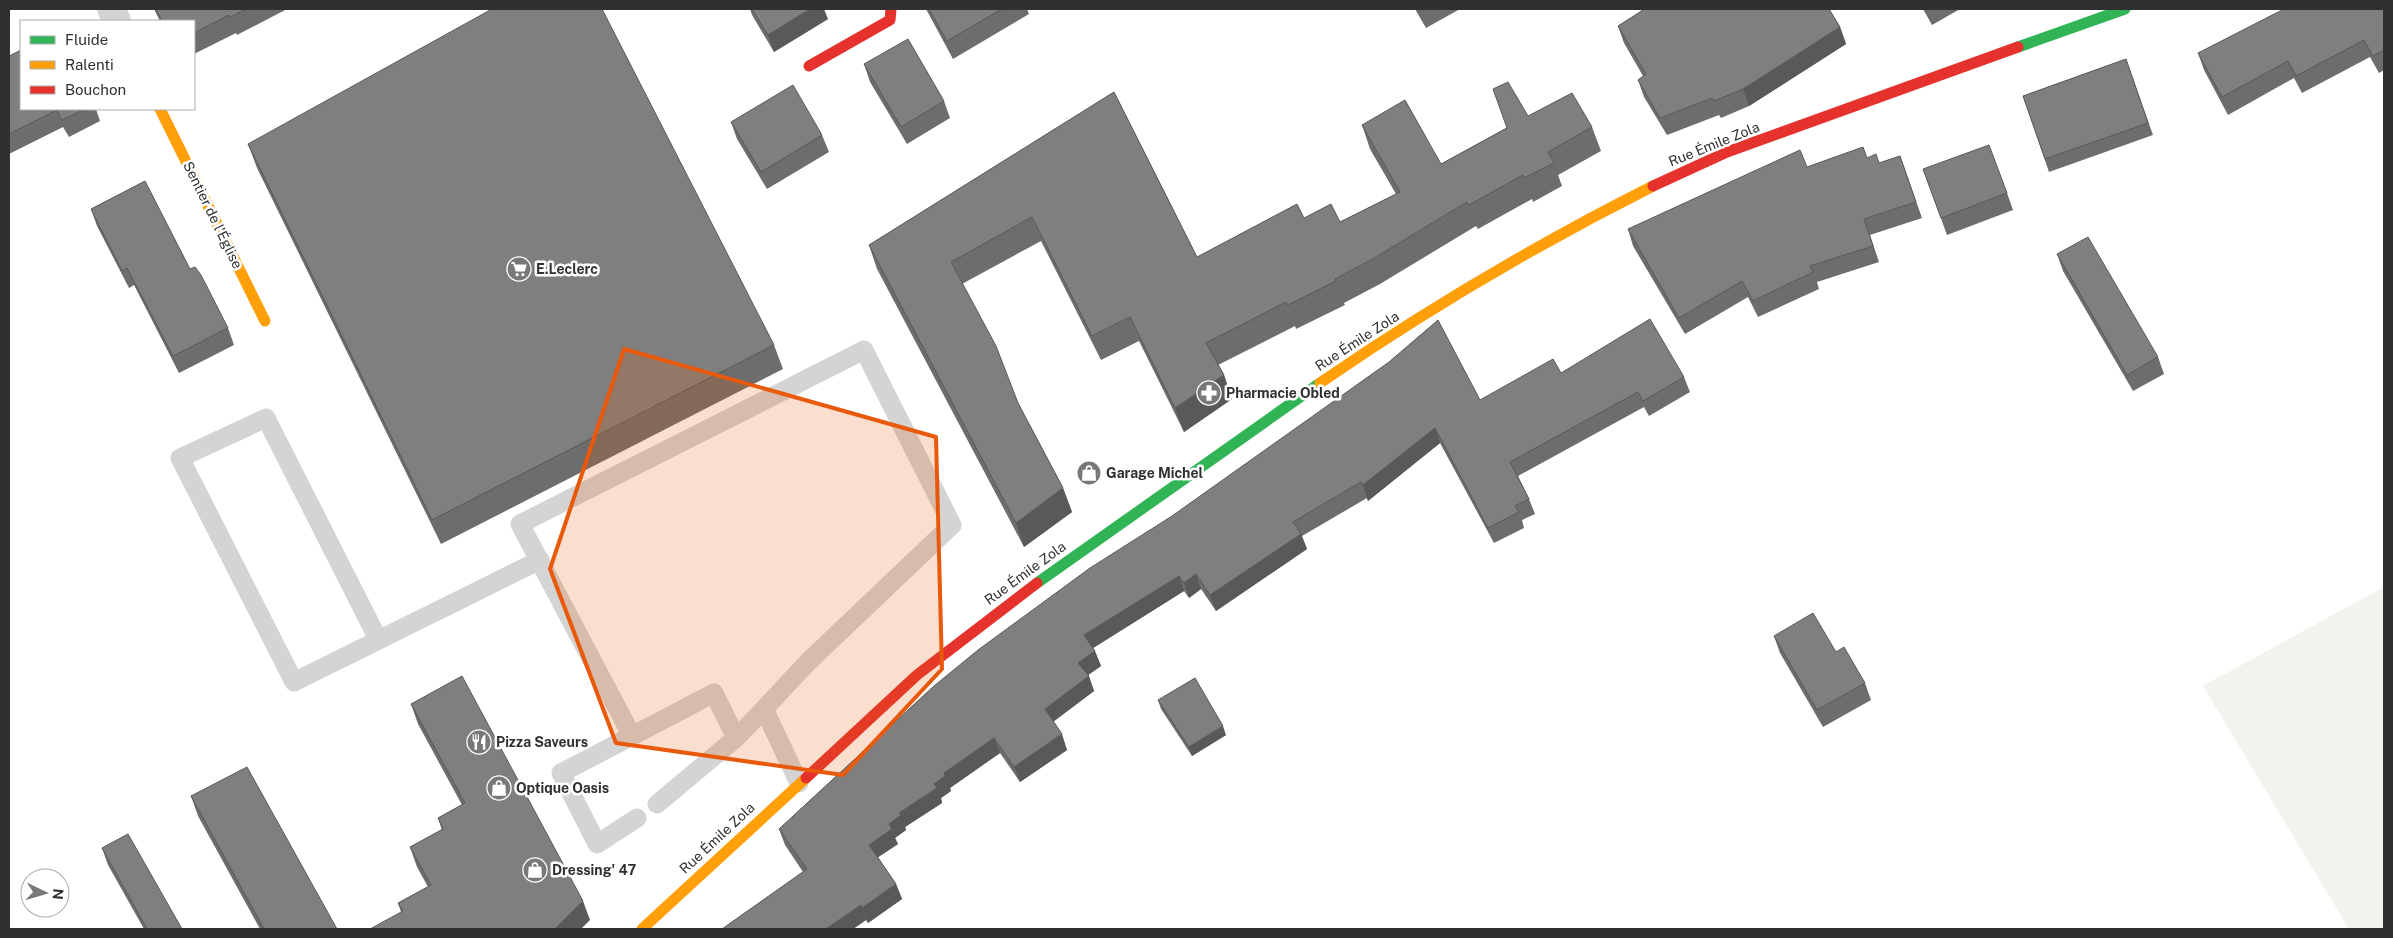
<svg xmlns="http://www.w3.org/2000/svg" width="2393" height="938" viewBox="0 0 2393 938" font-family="'Public Sans',sans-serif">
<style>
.green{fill:#f1f3ec}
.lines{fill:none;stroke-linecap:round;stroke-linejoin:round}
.lane{stroke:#d4d4d4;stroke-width:19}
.street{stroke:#d4d4d4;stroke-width:28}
.fast{stroke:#30b455;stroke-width:11}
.slow{stroke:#ff9f0a;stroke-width:11}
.jam{stroke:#e5322d;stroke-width:11}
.wall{fill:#6d6d6d}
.shaded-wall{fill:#595959}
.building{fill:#7f7f7f;stroke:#595959}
.marked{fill:#e8590c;fill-opacity:0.2;stroke:#e8590c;stroke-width:4;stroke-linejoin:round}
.labels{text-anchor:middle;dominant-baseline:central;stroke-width:5;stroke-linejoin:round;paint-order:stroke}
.street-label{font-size:14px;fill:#303030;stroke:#fff}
.poi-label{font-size:14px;font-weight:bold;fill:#303030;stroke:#fff;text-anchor:start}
</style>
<rect width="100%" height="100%" fill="#fff"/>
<path class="green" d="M2384,587V929H2349L2203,686Z"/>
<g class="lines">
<path class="lane" d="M378,639L266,418L180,458L294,682L540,560
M632,736L561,773L597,844L637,818
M736,738L714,693L632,736L520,524L864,350L952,525L808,662L764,709L799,783
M657,804L736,738L764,709"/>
<path class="street" d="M111,9L117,21"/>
<path class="fast" d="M2018,47L2125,9
M1037,583L1320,383"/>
<path class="slow" d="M160,109L265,321
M1320,383C1426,310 1538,244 1653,186
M642,929L806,778"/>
<path class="jam" d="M809,66L890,20L891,9
M1653,186L1727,152L2018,47
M806,778L917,675L1037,583"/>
</g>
<path class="wall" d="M154,9H287L237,35L236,33L194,54V21H160Z
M750,9H752L828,19L774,52L752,15Z
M926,9H1027L1029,14L953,59Z
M1415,9H1460L1426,28Z
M1641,9H1829L1840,27L1846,44L1749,106L1721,118L1719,115L1667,135L1644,97L1638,80L1643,76L1624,43L1618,26L1642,11Z
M1923,9H1960L1932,25Z
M2384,9V70L2379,73L2370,57L2302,93L2294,78L2228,115L2204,70L2198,53Z
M9,56L21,109H96L100,121L69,137L63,127L9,154Z
M2126,59L2153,135L2049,172L2023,96Z
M864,64L944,101L950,118L907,144L870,82Z
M1114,92L1197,257L1304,218L1340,222L1396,194L1370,149L1362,125L1441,164L1528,116L1592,127L1601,151L1558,175L1562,186L1533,202L1532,199L1478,229L1476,226L1380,284L1344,303L1345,305L1296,329L1295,326L1218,365L1224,375L1232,399L1184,432L1139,341L1101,360L1041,241L962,284L1018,403L1063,488L1072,512L1024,547L877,269L869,245Z
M731,122L822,135L829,152L767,189L737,139Z
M248,144L774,345L783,369L441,544L257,168Z
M1900,156L1922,218L1870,235L1879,262L1817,282L1819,289L1758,317L1748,297L1685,334L1633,246L1628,229L1867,158L1880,163Z
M1923,169L2007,193L2013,210L1947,235Z
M91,209L190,269L228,328L234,345L179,373L134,285L129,288L97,226Z
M2057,254L2158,357L2164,374L2133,391L2063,271Z
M1561,373L1684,377L1690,392L1649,416L1644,407L1518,476L1529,499L1535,514L1522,520L1524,528L1494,543L1440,443L1368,501L1367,498L1302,536L1307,549L1216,611L1201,589L1189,598L1184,591L1093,648L1101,666L1088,675L1094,691L1053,722L1067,750L1020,782L1000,753L950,788L951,791L941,798L942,803L905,827L906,830L895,838L898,844L878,857L896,884L902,899L868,923L866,920L853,929H722L803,872L785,845L779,829L934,686L1480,400Z
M1774,636L1836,652L1865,683L1871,700L1823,727L1780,653Z
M1158,700L1226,735L1192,756L1161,709Z
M411,704L590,920L401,912L398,903L428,887L417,867L410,847L442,830L438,818L462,805L418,724Z
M191,796L337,929H260L198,816Z
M102,848L182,929H144L108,865Z"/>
<path class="shaded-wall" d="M810,9H824L828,19L774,52L768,35Z
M1840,27L1846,44L1749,106L1743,89Z
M1224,375L1232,399L1184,432L1175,408Z
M1435,428L1440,443L1368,501L1363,485Z
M1063,488L1072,512L1024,547L1016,523Z
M1301,534L1307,549L1216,611L1210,595Z
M1196,574L1201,589L1189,598L1184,583Z
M1179,576L1184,591L1090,650L1084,635Z
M1095,651L1101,666L1084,678L1078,663Z
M1089,676L1094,691L1050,724L1045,709Z
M1223,726L1226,735L1192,756L1189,747Z
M1062,734L1067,750L1020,782L1014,767Z
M994,738L1000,753L950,788L951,791L941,798L942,803L905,827L906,830L895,838L898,844L874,860L869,845L899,813L934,784L944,773Z
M896,884L902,899L868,923L862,908Z
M583,901L590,920L581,929H555Z
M861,905L866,920L853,929H826Z"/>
<path class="building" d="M156,9H247L230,17L229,15L194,33V21H162Z
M492,9H602L774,345L432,520L248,144Z
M752,9H810L768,35Z
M929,9H1002L947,41Z
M1642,9H1829L1840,27L1743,89L1714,101L1712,98L1660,118L1638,80L1646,74L1618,26L1643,10Z
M2284,9H2384V50L2373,56L2364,40L2296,76L2288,61L2222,97L2198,53Z
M908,39L944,101L901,127L864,64Z
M21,50V109H85L62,120L57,110L9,134V56Z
M2126,59L2148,123L2045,159L2023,96Z
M1508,82L1528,116L1572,93L1592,127L1548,152L1554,163L1524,178L1523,175L1469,205L1467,202L1371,260L1335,279L1336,281L1288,305L1286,302L1206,343L1224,375L1175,408L1130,317L1092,336L1032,217L951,262L996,346L1018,403L1063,488L1016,523L869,245L1114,92L1197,257L1297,204L1304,218L1331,204L1340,222L1400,192L1362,125L1405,100L1441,164L1507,128L1493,89Z
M793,85L822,135L761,172L731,122Z
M1989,145L2007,193L1941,218L1923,169Z
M1863,147L1867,158L1876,154L1879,163L1900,156L1916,202L1864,219L1873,246L1810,266L1813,272L1753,301L1742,281L1679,318L1628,229L1800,150L1807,167Z
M145,181L190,269L195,267L201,275L228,328L173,356L127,268L122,271L91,209Z
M2088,237L2158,357L2127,375L2057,254Z
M1650,319L1684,377L1643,401L1638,392L1510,462L1529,499L1515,506L1519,512L1488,528L1435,428L1363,485L1361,482L1293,522L1301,534L1210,595L1196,574L1184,583L1179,576L1084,635L1095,651L1078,663L1089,676L1045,709L1062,734L1014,767L994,738L944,773L945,776L934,784L937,788L899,813L901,815L889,824L892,829L869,845L896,884L862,908L861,905L826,929H722L807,869L779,829L934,686L978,650L1090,568L1172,516L1389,362L1438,320L1480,400L1553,359L1561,373Z
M1813,613L1836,652L1844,647L1865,683L1817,710L1774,636Z
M462,676L583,901L555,929H370L403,911L398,903L431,885L410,847L443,829L438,818L465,803L411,704Z
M1195,678L1223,726L1189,747L1158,700Z
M247,767L337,929H264L191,796Z
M128,834L182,929H147L102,848Z"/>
<path class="marked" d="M624,349L936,437L942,669L843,775L616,743L550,569Z"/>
<defs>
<symbol id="supermarket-disc" viewBox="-11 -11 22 22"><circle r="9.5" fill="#787878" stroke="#fff"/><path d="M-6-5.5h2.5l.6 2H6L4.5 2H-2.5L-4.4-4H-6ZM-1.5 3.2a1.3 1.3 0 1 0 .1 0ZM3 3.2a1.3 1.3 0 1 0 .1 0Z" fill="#fff"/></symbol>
<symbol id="pharmacy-disc" viewBox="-11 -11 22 22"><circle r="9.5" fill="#787878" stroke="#fff"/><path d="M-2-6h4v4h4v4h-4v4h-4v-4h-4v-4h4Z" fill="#fff"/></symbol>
<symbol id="shop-disc" viewBox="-11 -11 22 22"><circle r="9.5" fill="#787878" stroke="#fff"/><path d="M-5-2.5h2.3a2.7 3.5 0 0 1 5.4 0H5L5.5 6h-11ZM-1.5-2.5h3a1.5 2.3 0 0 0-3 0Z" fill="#fff"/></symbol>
<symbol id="restaurant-disc" viewBox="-11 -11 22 22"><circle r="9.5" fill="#787878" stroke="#fff"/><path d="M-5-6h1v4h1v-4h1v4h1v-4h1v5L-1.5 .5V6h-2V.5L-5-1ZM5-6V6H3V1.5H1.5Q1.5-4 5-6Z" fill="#fff"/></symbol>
</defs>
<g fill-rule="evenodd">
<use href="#supermarket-disc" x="505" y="255" width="28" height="28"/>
<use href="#pharmacy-disc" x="1195" y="379" width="28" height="28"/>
<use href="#shop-disc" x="1075" y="459" width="28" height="28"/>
<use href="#restaurant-disc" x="465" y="728" width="28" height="28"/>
<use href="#shop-disc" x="485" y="774" width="28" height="28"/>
<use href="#shop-disc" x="521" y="856" width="28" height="28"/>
</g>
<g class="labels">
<g class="street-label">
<text transform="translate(1714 144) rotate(-22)">Rue Émile Zola</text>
<text transform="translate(213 215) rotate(64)">Sentier de l'Église</text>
<text transform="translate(1357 341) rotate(-33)">Rue Émile Zola</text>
<text transform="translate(1025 573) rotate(-36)">Rue Émile Zola</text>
<text transform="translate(717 838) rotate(-43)">Rue Émile Zola</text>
</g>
<g class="poi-label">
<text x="536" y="269">E.Leclerc</text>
<text x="1226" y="393">Pharmacie Obled</text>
<text x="1106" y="473">Garage Michel</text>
<text x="496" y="742">Pizza Saveurs</text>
<text x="516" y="788">Optique Oasis</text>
<text x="552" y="870">Dressing' 47</text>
</g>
</g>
<rect width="2393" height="938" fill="none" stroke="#303030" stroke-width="20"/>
<rect x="20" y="20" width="175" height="90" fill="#ffffff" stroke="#acacac"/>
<rect x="30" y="36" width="25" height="8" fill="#30b455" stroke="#acacac"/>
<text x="65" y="45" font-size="15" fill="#303030">Fluide</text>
<rect x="30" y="61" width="25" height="8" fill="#ff9f0a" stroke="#acacac"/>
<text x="65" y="70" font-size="15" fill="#303030">Ralenti</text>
<rect x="30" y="86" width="25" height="8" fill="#e5322d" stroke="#acacac"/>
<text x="65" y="95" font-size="15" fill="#303030">Bouchon</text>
<g transform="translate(45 893) rotate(95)"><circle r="24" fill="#ffffff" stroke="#acacac"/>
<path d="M0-4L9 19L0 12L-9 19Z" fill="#787878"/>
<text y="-8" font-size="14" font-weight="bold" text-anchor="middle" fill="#303030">N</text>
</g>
</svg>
